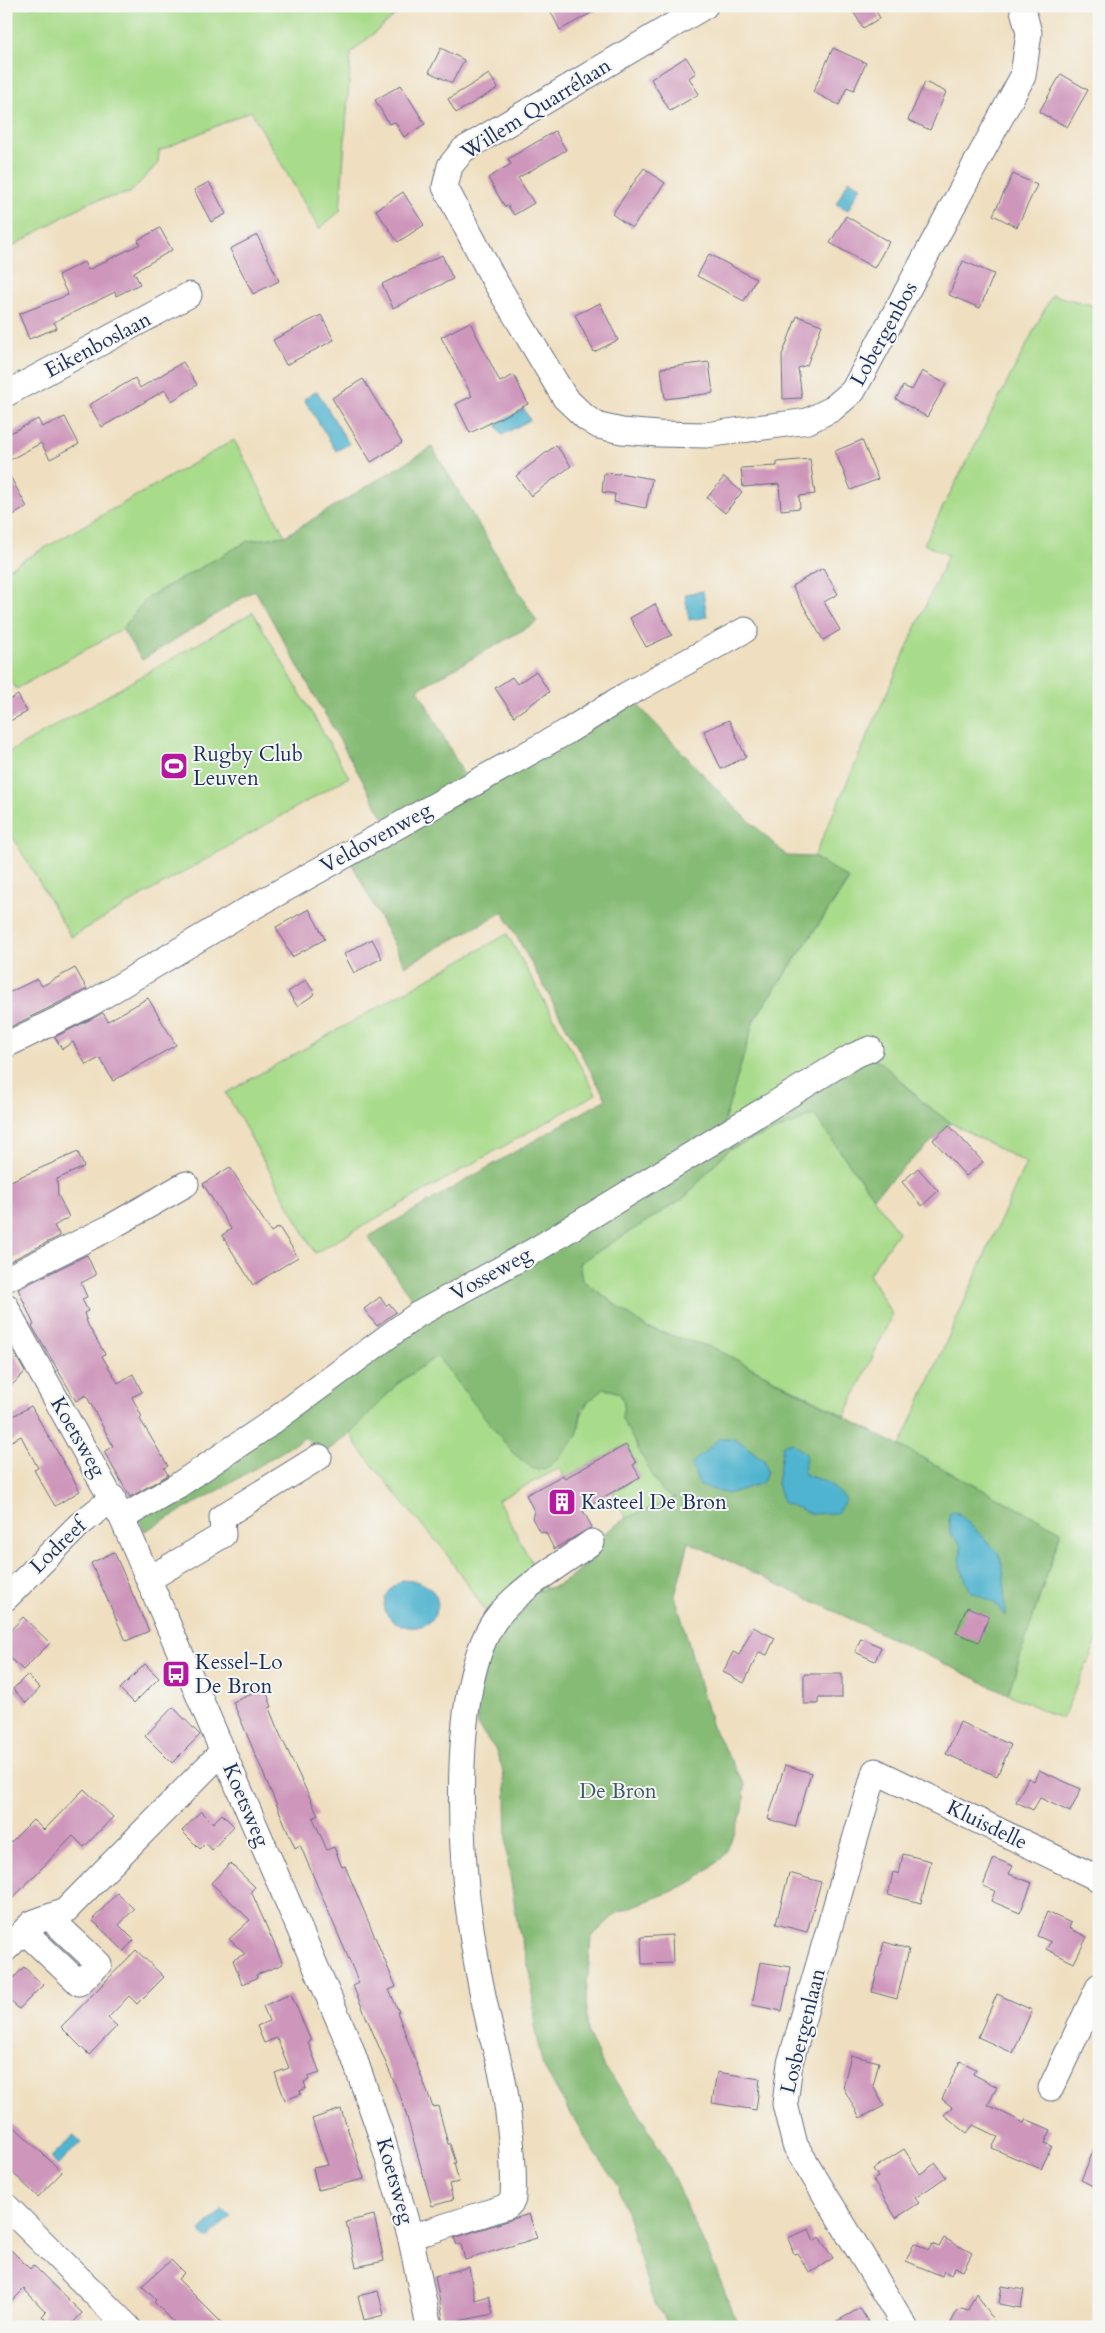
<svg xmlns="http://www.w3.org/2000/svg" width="1105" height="2333" viewBox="0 0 1105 2333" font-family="Cardo,serif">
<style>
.green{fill:#a8db8a;stroke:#628574}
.forest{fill:#86bb76;stroke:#50756a}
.water{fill:#50b4cf;stroke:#367296}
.building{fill:#ce96bb}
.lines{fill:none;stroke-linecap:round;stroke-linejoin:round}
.minor-casing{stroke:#656d80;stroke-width:27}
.minor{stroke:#fff;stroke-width:25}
.labels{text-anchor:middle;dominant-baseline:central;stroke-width:4;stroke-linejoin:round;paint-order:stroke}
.street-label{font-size:21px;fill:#1b2f5e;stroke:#f6f6f2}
.poi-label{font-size:21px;fill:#1b2f5e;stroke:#f6f6f2;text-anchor:start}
.park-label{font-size:21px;fill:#3e5a69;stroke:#f6f6f2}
</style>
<rect width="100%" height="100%" fill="#f6f6f2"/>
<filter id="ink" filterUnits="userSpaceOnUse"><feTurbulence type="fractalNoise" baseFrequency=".02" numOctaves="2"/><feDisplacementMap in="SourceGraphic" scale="10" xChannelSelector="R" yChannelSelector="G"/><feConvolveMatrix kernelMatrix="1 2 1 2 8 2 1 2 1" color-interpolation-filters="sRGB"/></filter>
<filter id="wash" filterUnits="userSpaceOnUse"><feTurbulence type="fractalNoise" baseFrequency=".0096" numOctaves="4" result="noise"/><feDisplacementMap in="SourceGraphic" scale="20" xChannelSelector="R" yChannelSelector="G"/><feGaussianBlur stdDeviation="1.12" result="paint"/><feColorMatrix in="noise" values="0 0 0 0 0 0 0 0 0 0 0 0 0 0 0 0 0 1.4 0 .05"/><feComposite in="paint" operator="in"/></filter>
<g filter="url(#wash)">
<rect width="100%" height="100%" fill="#efdfc0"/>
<path class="green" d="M6,6H406L351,53L340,211L319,229L251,111L159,151L158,163L130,193L89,202L6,250Z
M1052,295L1099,307V1637L1062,1719L1008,1694L1061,1531L900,1446L1026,1163L951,1123L926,1105L902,1081L722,1129L754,1020L849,880L814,857L948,555L924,544Z
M234,440L285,536L248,541L148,597L122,629L16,689L6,673V570Z
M253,612L349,777L71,937L6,825V754Z
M507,934L596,1094L315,1253L226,1093Z
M814,1114L898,1232L869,1274L892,1315L845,1416L714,1348L647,1328L582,1280L579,1263L684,1198L729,1149Z
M437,1356L449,1369L577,1436C582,1409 582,1405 604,1388L620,1393L624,1404L622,1419L676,1498L626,1518L613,1492L640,1477L633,1465L636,1463L626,1445L565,1478L560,1468L498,1500L546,1589L489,1616L441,1546L417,1520L358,1447L351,1433L397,1384Z"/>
<path class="forest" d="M432,447L537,622L418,689L473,792L634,701L728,801L787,856L814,857L849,879L754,1020L722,1129L871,1058L882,1063L926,1105L951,1123L873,1197L814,1115L729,1149L684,1198L579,1263L582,1280L647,1328L714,1348L1061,1531L1008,1694L689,1542L675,1595L712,1727L745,1785L743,1811L727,1850L721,1859L695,1880L673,1891L618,1912L591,1937L586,1999L588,2034L604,2067L635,2107L661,2151L716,2270L739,2327H670L651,2295L619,2188L587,2141L543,2066L535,2031L531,1976L518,1927L507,1856L506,1792L502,1767L495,1749L477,1725V1694L501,1622L527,1594L556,1586L569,1579L586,1565L592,1542L626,1518L675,1498L663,1492L655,1480L622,1419L624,1404L620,1393L604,1388L582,1408L577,1436L559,1458L545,1470L533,1469L512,1452L437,1356L397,1384L351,1433L319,1457L306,1437L221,1489L145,1531L137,1517L424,1316L368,1237L606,1099L503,912L405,966L349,858L386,822L255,590L142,660L122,629L148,597L248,541L285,536Z"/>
<path class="water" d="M849,180L861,186L848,210L836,204Z
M317,391L349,444L336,451L304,399Z
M524,409L530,420L502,435L496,424Z
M703,591L707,617L689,620L685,594Z
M720,1438H735L765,1461L767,1472L762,1483L728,1494L700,1486L691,1464Z
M791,1442L806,1454L804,1474L828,1483L846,1499L837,1513L812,1514L783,1502L777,1484L783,1445Z
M956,1511L999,1553L1004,1574L1005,1616L995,1603L970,1591L960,1566L961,1545L950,1533L949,1514Z
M402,1580C408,1581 416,1580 421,1583C437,1589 444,1606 431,1620C409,1642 357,1610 402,1580Z
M74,2135L81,2142L58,2165L51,2157Z
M223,2209L231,2216L207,2239L200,2231Z"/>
<g id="blocks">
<path class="building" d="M548,6H604L560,30Z
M850,6H873L880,18L863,28Z
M441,48L464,60L452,83L429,72Z
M833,48L866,63L854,90L847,87L839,105L813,92Z
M686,57L696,73L689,78L699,94L670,111L651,79Z
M489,74L498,88L456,113L448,99Z
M1061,74L1088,90L1067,127L1039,112Z
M925,82L946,92L930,130L908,120Z
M401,85L425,124L404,137L395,122L389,124L375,100Z
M555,131L566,150L518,178L534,203L514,215L508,206L505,207L488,178L511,164L508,159Z
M644,168L665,183L632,228L612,214Z
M1013,174L1037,185L1017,227L993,215Z
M209,182L226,214L211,222L194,190Z
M403,192L424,225L398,242L376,210Z
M846,216L889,242L874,268L830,243Z
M160,228L172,250L134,272L140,284L116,296L115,292L54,322L57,328L29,339L19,314L68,295L58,275L84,262L88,270L140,244L138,240Z
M257,235L279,281L253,294L230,249Z
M709,254L756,279L744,301L697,276Z
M442,255L453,279L393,308L382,284Z
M963,261L994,274L980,308L949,295Z
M600,303L618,340L594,352L575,315Z
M321,315L334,340L286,365L273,340Z
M797,316L822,325L807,365L798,368L802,398L783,399L782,355Z
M470,322L500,382L514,375L528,404L470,433L456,404L472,396L441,337Z
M183,362L197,385L172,401L165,390L102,427L89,405L135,378L140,388Z
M709,362L713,393L665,399L661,368Z
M922,371L946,384L927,417L896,399L903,386L912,390Z
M363,379L402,443L371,462L332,398Z
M65,417L79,444L50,459L41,443L6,462V435L38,419L42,427Z
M862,440L878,479L851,490L835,451Z
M556,445L571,466L531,496L516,476Z
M810,459L815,494L799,496L800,508L781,510L779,484L743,487L741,468L777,466V462Z
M6,469L27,507L6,519Z
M604,473L619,474V473L652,479L646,508L614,502L615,494L602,492Z
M724,477L742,492L725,513L707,498Z
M823,568L838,594L824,602L840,630L823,640L792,586Z
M655,604L672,635L646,647L630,618Z
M536,671L549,692L514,716L495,688L512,677L517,684Z
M18,695L27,712L6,723V702Z
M729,720L746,757L721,769L704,731Z
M309,909L325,939L292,957L276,927Z
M372,939L382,958L354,973L344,954Z
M75,968L87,989L6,1029V994L37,979L42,986Z
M306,980L315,994L297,1006L288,992Z
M148,998L176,1045L113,1081L100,1058L86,1065L73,1042L62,1049L55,1037L103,1013L108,1021Z
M949,1125L983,1162L966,1176L933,1140Z
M78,1152L84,1167L57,1179L58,1195L69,1217L54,1226L60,1236L6,1263V1183Z
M230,1167L271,1232L279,1227L298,1257L253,1285L222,1235L231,1229L203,1184Z
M918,1168L938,1191L922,1206L902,1182Z
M87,1255L96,1275L81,1283L87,1297L82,1299L88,1311L84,1313L88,1325L105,1354L102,1356L118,1383L133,1374L142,1392L132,1397L142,1417L140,1419L168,1466L164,1468L168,1475L130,1497L104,1452L113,1446L86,1395L76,1401L32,1326L34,1325L18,1289Z
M380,1297L386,1306L389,1303L396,1312L377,1326L364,1309Z
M6,1339L25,1372L6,1391Z
M31,1406L80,1491L55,1506L34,1470L38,1468L21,1436L6,1444V1420Z
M626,1445L636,1463L633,1465L640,1477L582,1509L592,1527L554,1549L546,1533L539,1531L532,1518L534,1511L526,1495L563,1475L565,1478Z
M114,1552L149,1631L126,1641L91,1563Z
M967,1607L989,1616L979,1642L956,1633Z
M23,1617L50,1643L23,1670L6,1654V1635Z
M753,1627L775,1638L767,1655L759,1652L744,1683L723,1672L733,1652L739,1655Z
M861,1638L881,1647L875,1661L855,1652Z
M145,1664L159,1678L134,1703L120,1689Z
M804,1674H842V1698H818V1704H804Z
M27,1675L40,1688L26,1703L13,1689Z
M265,1688L272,1707L269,1708L277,1728L318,1815L313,1818L327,1850L334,1847L342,1867L345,1866L396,1987L389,1990L399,2012H397L433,2107L438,2106L448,2144H450L456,2163H454L459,2182L449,2184L453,2200L432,2206L403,2103L353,1986L359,1983L300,1845L295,1848L233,1702Z
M173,1707L200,1735L172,1763L145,1736Z
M960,1722L1011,1745L997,1776L946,1754Z
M785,1765L811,1773L795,1827L768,1819Z
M1039,1770L1081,1789L1070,1812L1040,1798L1033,1810L1016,1802L1028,1778L1034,1781Z
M84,1789L113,1817L84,1847L73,1836L6,1905V1847L33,1820L44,1830Z
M201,1811L213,1823L222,1814L234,1826L212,1850L206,1843L200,1849L182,1831Z
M903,1854L931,1861L921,1903L888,1895L893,1872L899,1874Z
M994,1858L1013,1866L1009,1874L1032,1883L1020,1913L991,1901L995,1891L983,1886Z
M230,1863L255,1887L251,1891L283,1964L256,1975L257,1978L242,1984L233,1960L245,1954L229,1939L250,1920L211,1883Z
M789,1873L821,1882L807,1932L776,1924Z
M117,1893L134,1909L119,1925L134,1940L124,1951L92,1920Z
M1047,1912L1071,1923L1069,1928L1087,1937L1074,1963L1046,1949L1051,1942L1037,1936Z
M672,1935L673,1963L642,1964L641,1937Z
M884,1942L909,1949L897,1999L872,1992Z
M136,1950L164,1977L137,2004L129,1996L108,2018L117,2026L89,2055L61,2027Z
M760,1962L791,1967L782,2011L752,2005Z
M24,1967L43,1985L19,2009L6,1997V1986Z
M291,1994L311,2041L308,2042L320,2073L308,2077L309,2080L304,2082L306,2088L300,2091L301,2094L285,2100L275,2073L289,2068L277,2038L264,2043L257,2026L269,2021L263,2006Z
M997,1994L1032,2010L1013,2053L978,2037Z
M851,2055L879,2062L873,2086L884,2106L860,2118L843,2087Z
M960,2061L976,2069L973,2074L997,2087L988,2105L1024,2123L1026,2119L1051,2130L1045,2143L1052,2146L1041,2169L992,2148L998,2137L973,2125L967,2133L944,2115L952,2107L942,2099Z
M717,2072L760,2079L756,2110L712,2103Z
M341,2109L364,2179L318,2190L313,2168L328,2165L312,2119Z
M6,2119L62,2172L38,2197L6,2166Z
M1099,2137V2189L1081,2180Z
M904,2149L920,2174L936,2163L946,2177L915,2198L919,2203L896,2218L873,2180L878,2177L873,2169Z
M529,2214L537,2238L465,2260L461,2244L457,2245L454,2238Z
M374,2215L384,2261L356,2267L346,2222Z
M809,2229L814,2241L819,2237L833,2258L810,2273L797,2253L794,2254L788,2238Z
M944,2238L972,2253L963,2271L955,2267L951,2275L944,2271L942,2276L906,2261L914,2243L929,2250L932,2244L939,2247Z
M6,2245L30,2269L33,2265L82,2313L69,2327H52L42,2316L46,2312L24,2289L6,2307Z
M171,2260L184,2273L178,2279L226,2327H179L154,2302L156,2300L142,2286Z
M469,2267L475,2300L489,2296L493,2314L444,2324L435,2276Z
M1002,2286L1024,2290L1021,2308L999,2304Z
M378,2291L384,2315L364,2320L358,2296Z
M976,2293L998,2327H949L957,2311L962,2308L968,2310Z
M860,2308L871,2327H827Z"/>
</g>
</g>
<g filter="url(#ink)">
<use href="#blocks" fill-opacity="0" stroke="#656d80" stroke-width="1"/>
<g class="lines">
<defs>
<path id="minor" d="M705,6L463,150L450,166L445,187L493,278L565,398L586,418L599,426L622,431L658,434L706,435L808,421L832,409L853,391L1023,76L1029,33L1022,6
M6,394L189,295
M6,1045L88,1005L242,913L568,731L626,695L745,630
M6,1279L109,1228L186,1184
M6,1306L16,1327L122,1518L350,2046L382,2138L410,2235L429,2327
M122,1518L177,1486L268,1425L417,1315L537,1249L853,1056L870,1049
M149,1579L223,1535L222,1517L319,1457
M6,1598L80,1524L113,1498
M24,1931L79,1983L99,1964L49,1917
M6,1949L32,1923L65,1911L223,1751
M1051,2088L1099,1986
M6,2206L128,2327
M410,2235L427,2232L508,2206C511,2203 513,2201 513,2197C515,2169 509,2119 505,2091C502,2071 496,2052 491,2032C482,1993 474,1953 469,1913C459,1840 452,1682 495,1620C517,1589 562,1564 592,1542
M905,2327L795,2145L785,2104L790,2063L875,1771L1099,1879"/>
</defs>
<use href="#minor" class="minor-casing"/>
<use href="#minor" class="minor"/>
</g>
</g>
<defs>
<symbol id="stadium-square" viewBox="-11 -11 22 22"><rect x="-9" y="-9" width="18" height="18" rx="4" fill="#b5179e" stroke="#f6f6f2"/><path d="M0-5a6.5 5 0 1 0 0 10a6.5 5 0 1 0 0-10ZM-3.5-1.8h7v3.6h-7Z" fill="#fff"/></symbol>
<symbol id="building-square" viewBox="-11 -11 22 22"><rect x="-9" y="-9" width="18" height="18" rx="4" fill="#b5179e" stroke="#f6f6f2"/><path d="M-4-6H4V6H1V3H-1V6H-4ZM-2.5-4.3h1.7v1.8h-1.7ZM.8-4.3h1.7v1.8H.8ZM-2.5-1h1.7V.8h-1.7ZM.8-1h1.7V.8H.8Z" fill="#fff"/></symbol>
<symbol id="bus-square" viewBox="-11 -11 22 22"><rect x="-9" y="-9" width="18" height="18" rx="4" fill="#b5179e" stroke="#f6f6f2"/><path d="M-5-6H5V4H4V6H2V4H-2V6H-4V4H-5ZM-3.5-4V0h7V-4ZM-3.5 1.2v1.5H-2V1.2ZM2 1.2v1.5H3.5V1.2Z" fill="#fff"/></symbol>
</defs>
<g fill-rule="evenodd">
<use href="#stadium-square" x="158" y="750" width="32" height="32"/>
<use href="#building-square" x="546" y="1486" width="32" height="32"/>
<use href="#bus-square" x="160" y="1658" width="32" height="32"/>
</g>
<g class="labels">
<g class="street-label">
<text transform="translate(536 109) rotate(-32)">Willem Quarrélaan</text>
<text transform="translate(884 334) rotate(-61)">Lobergenbos</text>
<text transform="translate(98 345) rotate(-28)">Eikenboslaan</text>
<text transform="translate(376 838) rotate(-29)">Veldovenweg</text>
<text transform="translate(491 1274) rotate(-29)">Vosseweg</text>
<text transform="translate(78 1437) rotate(60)">Koetsweg</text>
<text transform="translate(58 1546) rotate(-44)">Lodreef</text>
<text transform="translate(246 1805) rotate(67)">Koetsweg</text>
<text transform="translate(987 1825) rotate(26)">Kluisdelle</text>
<text transform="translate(803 2031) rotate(-76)">Losbergenlaan</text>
<text transform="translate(395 2181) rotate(74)">Koetsweg</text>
</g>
<g class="poi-label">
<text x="193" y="754">Rugby Club<tspan x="193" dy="24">Leuven</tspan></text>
<text x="581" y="1502">Kasteel De Bron</text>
<text x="195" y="1662">Kessel-Lo<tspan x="195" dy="24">De Bron</tspan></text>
</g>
<g class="park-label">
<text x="618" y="1791">De Bron</text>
</g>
</g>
<rect width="1105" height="2333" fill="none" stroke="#f6f6f2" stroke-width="25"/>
</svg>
